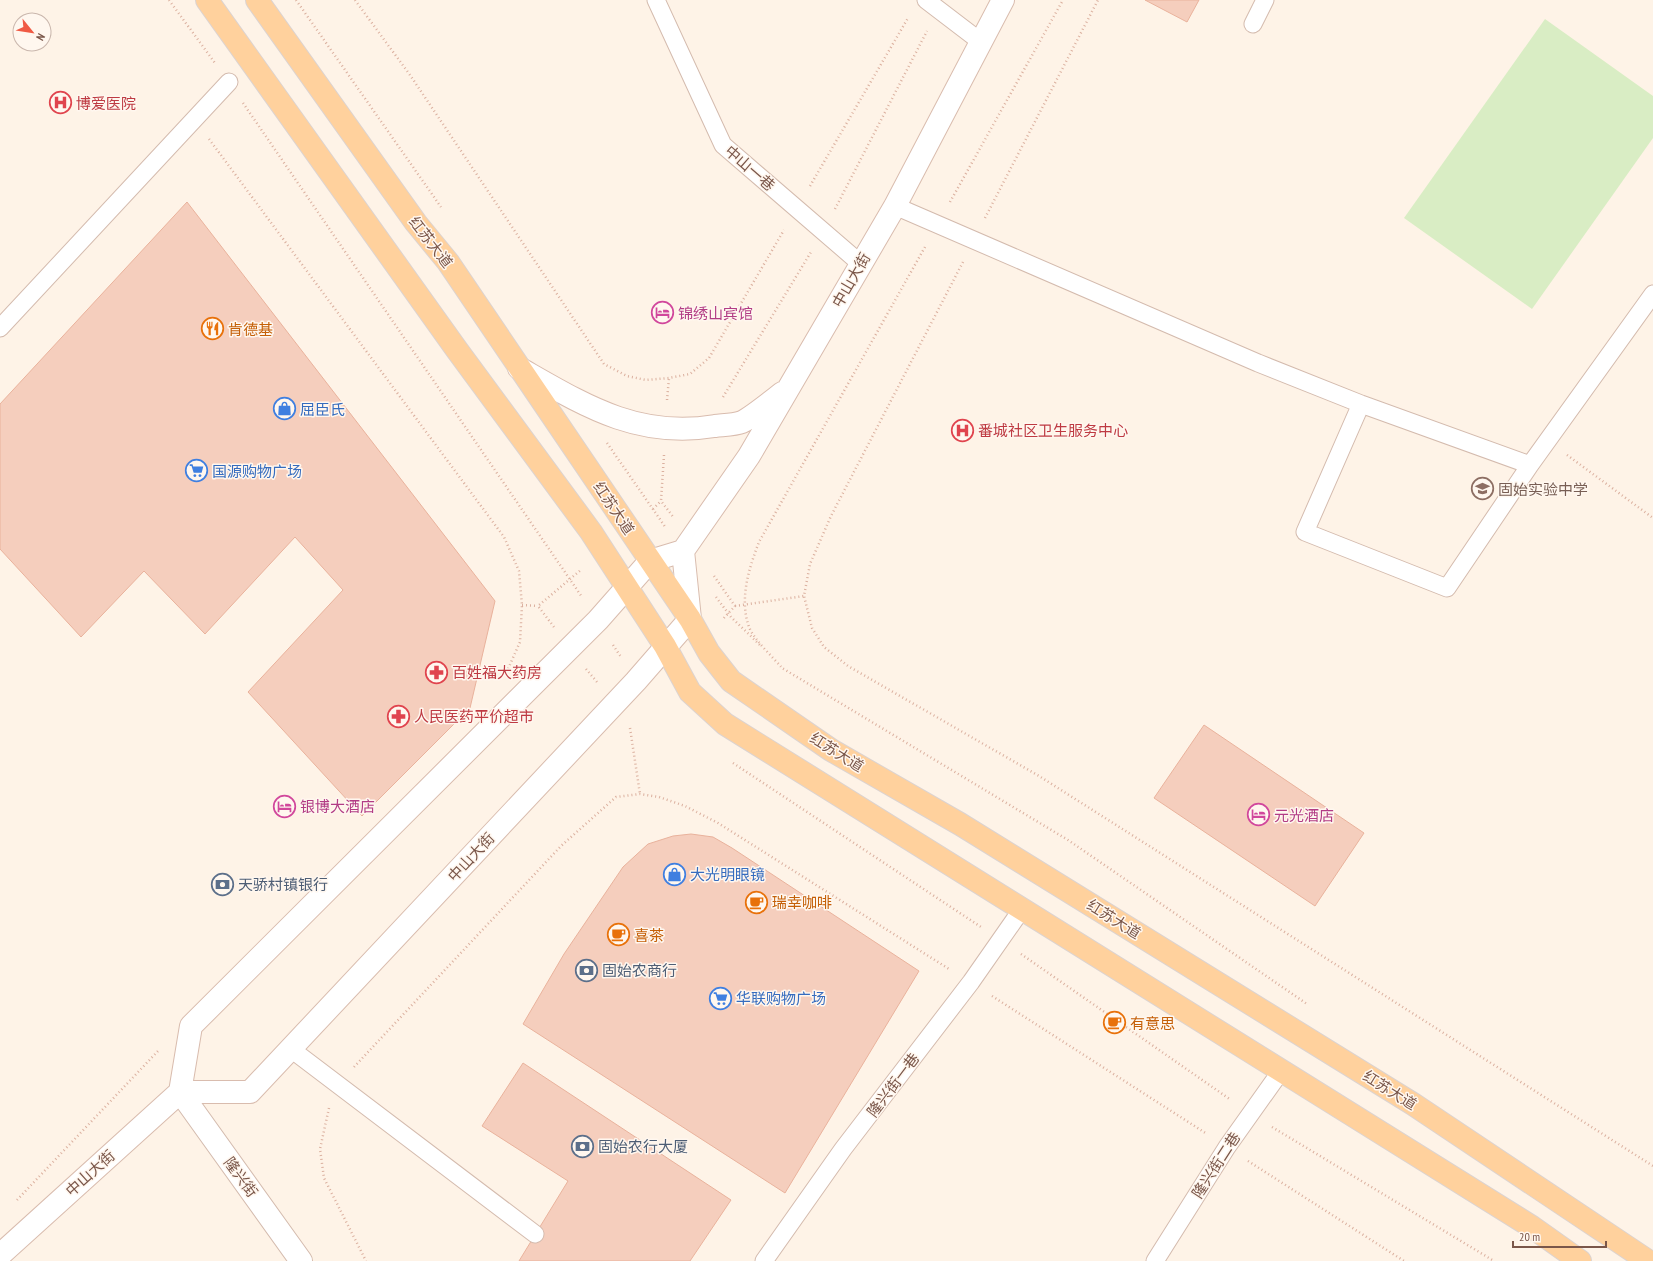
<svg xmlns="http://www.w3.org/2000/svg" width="1653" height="1261" viewBox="0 0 1653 1261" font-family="'PT Sans Narrow','Noto Sans SC',sans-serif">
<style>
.green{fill:#d9edc4}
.building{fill:#f5cebd;stroke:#e9b29c}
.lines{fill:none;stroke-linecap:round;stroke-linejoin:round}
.lane-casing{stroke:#d4bbae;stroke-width:19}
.street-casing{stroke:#d4bbae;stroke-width:24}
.secondary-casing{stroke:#d9bcae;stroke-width:24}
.primary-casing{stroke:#dcd3d0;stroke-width:24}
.path{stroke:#dbb09f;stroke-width:2.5;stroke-dasharray:1 3;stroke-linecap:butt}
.lane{stroke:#fff;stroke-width:17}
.street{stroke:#fff;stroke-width:22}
.secondary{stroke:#fff;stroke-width:22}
.primary{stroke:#ffd19d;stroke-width:22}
.labels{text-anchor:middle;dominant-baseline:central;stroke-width:3;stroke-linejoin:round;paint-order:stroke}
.health-label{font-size:15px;fill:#be3a42;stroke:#fff7ef;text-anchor:start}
.street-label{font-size:15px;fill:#7a5649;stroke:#fff7ef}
.hotel-label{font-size:15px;fill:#b23c85;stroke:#fff7ef;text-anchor:start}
.food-label{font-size:15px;fill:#c56008;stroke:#fff7ef;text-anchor:start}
.shop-label{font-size:15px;fill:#366cbe;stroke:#fff7ef;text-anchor:start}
.education-label{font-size:15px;fill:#785e54;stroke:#fff7ef;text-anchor:start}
.service-label{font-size:15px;fill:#4e5e75;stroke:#fff7ef;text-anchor:start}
</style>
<rect width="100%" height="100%" fill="#fef3e7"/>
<path class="green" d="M1545,19L1653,96V138L1532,309L1404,218Z"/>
<path class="building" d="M1145,0H1199L1187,22Z
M187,202L495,601L470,708L362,816L248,692L343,590L295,537L205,634L144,571L81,637L0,549V404Z
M1204,725L1364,833L1315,906L1154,798Z
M691,834L713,837L732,848L919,971L785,1193L523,1024L564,954L623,867L648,844L673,836Z
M523,1063L731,1200L690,1261H519L568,1181L482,1126Z"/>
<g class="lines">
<defs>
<path id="lane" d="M656,0L723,145L861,264
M926,0L981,42
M1253,24L1265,0
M895,206L1258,363L1361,404L1530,465
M0,328L229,82
M1361,404L1305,532L1447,588L1530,465L1653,294
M291,1049L535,1234
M764,1261L843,1149L971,982L1022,909
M1155,1261L1227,1147L1281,1071"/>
<path id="street" d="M180,1092L301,1261"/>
<path id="secondary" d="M519,368C584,405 637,439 715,426C723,425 734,425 742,422C752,417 772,401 782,393
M180,1092H250L636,681L690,619L683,551
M0,1255L180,1092L191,1026L598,620L650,561L683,551L749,456L895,206L1003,0"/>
<path id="primary" d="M207,0L457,350L591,532L665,646L690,692L725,724L1532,1227L1580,1261
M257,0L416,223L448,262L690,619L709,653L731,681L831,750L960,824L1413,1104L1648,1261"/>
</defs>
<use href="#lane" class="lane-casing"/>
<use href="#street" class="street-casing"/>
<use href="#secondary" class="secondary-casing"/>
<use href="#primary" class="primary-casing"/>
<path class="path" d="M169,0L215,63
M296,0L441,207
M355,0L410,75L604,364L627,376L646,380L669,378L690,374L709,358L784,230
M243,103L582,597
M209,139L504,537L519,571L522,605L520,642L508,669
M810,186L908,18
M950,202L1063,0
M835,209L927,31
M985,218L1098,0
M925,247L759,542C749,568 739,599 749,627C754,640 773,657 782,668L1068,840L1307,1004
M963,262L831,516L810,564L804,596L812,628L824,647L848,666L1039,776L1653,1166
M723,397L811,252
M667,400L669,378
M607,443L666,528
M664,455L661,501L674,518
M1567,455L1653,518
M653,509L661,501
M714,576L735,606L722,620
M716,597L731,617L761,646
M522,605L538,606
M735,606L804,596
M554,627L538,606L582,569
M613,645L621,657
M586,669L597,682
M630,728L640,794
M733,763L981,927
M1021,954L1231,1100
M992,996L1207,1134
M354,1067L561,846L616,797L640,794L659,797L685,806L718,823L949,969
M329,1108L320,1149L324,1178L366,1261
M1272,1127L1494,1261
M1248,1161L1404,1261
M17,1200L158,1051"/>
<use href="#lane" class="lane"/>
<use href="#street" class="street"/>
<use href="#secondary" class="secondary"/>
<use href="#primary" class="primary"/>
</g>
<defs>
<symbol id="hospital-ring" viewBox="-11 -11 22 22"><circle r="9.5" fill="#fff7ef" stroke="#e0444e" stroke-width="1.5"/><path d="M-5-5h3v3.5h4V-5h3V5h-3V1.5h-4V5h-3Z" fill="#e0444e"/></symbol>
<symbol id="hotel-ring" viewBox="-11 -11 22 22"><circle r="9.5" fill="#fff7ef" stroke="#d1479c" stroke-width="1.5"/><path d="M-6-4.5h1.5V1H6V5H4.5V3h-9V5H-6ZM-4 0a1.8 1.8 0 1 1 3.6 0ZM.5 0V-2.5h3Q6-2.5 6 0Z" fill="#d1479c"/></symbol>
<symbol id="restaurant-ring" viewBox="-11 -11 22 22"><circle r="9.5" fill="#fff7ef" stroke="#e8710a" stroke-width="1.5"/><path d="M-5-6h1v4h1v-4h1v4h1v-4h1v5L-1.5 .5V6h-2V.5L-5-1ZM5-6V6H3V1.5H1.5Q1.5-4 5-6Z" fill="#e8710a"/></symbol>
<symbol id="shop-ring" viewBox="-11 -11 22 22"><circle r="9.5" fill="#fff7ef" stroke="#3f7fe0" stroke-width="1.5"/><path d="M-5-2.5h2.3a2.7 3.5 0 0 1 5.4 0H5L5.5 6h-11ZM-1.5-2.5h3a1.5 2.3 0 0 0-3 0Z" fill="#3f7fe0"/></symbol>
<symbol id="supermarket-ring" viewBox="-11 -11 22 22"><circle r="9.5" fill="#fff7ef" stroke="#3f7fe0" stroke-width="1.5"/><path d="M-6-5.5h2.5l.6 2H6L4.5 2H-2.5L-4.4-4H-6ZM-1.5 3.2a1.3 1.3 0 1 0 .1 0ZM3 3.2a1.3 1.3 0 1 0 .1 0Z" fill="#3f7fe0"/></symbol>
<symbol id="school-ring" viewBox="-11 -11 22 22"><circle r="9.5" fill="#fff7ef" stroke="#8d6e63" stroke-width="1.5"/><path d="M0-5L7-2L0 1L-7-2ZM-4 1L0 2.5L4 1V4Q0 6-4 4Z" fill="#8d6e63"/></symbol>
<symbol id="pharmacy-ring" viewBox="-11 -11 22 22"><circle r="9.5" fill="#fff7ef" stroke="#e0444e" stroke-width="1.5"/><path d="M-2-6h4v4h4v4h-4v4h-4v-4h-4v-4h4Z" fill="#e0444e"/></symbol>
<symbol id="bank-ring" viewBox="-11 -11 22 22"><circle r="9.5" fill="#fff7ef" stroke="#5c6f8a" stroke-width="1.5"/><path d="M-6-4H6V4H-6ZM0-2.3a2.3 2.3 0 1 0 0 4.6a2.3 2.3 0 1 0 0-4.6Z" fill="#5c6f8a"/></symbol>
<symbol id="cafe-ring" viewBox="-11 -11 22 22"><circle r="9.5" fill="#fff7ef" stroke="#e8710a" stroke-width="1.5"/><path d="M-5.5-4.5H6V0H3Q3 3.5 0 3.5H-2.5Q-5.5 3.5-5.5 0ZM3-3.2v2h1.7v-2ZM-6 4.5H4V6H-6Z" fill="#e8710a"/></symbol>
</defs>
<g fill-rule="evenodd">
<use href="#hospital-ring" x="48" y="90" width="25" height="25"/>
<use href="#hotel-ring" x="650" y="300" width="25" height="25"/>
<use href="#restaurant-ring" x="200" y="316" width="25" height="25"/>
<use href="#shop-ring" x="272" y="396" width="25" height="25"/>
<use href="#hospital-ring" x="950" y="418" width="25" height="25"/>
<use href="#supermarket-ring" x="184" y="458" width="25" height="25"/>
<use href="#school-ring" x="1470" y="476" width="25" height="25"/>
<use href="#pharmacy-ring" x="424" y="660" width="25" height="25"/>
<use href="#pharmacy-ring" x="386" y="704" width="25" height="25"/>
<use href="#hotel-ring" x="272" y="794" width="25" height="25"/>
<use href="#hotel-ring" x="1246" y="802" width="25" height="25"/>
<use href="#shop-ring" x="662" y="862" width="25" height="25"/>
<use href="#bank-ring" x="210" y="872" width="25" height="25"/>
<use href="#cafe-ring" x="744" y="890" width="25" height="25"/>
<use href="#cafe-ring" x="606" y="922" width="25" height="25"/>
<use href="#bank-ring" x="574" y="958" width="25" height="25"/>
<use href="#supermarket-ring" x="708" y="986" width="25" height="25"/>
<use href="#cafe-ring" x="1102" y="1010" width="25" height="25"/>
<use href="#bank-ring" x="570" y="1134" width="25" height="25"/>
</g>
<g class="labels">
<g class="health-label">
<text x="76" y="103">博爱医院</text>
<text x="978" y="430">番城社区卫生服务中心</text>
<text x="452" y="672">百姓福大药房</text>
<text x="414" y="716">人民医药平价超市</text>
</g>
<g class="street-label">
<text transform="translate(750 168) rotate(41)">中山一巷</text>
<text transform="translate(431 242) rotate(52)">红苏大道</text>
<text transform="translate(851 280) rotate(-60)">中山大街</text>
<text transform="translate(614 508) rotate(56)">红苏大道</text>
<text transform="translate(837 752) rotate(32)">红苏大道</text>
<text transform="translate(471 857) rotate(-47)">中山大街</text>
<text transform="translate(1114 919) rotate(32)">红苏大道</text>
<text transform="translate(893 1085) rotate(-53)">隆兴街一巷</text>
<text transform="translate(1390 1090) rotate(32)">红苏大道</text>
<text transform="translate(1216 1165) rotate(-57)">隆兴街二巷</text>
<text transform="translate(90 1173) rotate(-42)">中山大街</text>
<text transform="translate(241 1177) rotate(54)">隆兴街</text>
</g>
<g class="hotel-label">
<text x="678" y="313">锦绣山宾馆</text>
<text x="300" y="806">银博大酒店</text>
<text x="1274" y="815">元光酒店</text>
</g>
<g class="food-label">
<text x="228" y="329">肯德基</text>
<text x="772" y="902">瑞幸咖啡</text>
<text x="634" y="935">喜茶</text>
<text x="1130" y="1023">有意思</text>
</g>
<g class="shop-label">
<text x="300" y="409">屈臣氏</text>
<text x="212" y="471">国源购物广场</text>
<text x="690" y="874">大光明眼镜</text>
<text x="736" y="998">华联购物广场</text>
</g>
<g class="education-label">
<text x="1498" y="489">固始实验中学</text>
</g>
<g class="service-label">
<text x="238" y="884">天骄村镇银行</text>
<text x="602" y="970">固始农商行</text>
<text x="598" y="1146">固始农行大厦</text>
</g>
</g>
<g transform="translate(32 32) rotate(120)"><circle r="19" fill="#fff7ef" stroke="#cab7ad"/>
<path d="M0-3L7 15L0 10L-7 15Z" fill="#f05a44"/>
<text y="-6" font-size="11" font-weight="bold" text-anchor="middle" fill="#7a5649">N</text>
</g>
<path d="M1513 1241v6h93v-6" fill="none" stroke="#7a5649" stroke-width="2"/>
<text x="1519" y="1241" font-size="12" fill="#7a5649" stroke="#fff7ef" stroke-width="3" paint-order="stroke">20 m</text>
</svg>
